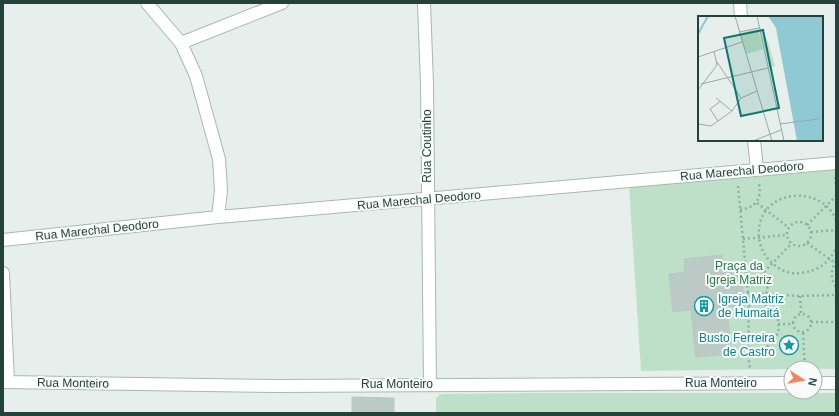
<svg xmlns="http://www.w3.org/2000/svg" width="839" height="416" viewBox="0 0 839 416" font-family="Helvetica,sans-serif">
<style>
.green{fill:#bfe0c8}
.building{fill:#bbcac4;stroke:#b8c9c2}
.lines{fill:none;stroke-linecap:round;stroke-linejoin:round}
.street-casing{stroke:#a8b8b2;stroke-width:14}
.path{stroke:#86b3a5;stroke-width:2.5;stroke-dasharray:2 3;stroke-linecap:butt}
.street{stroke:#fff;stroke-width:12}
.labels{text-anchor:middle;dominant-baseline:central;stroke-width:4;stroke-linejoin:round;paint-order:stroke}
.street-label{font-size:12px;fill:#24423a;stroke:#f7fbf9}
.park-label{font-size:12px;fill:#2d7a4b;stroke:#f7fbf9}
.culture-label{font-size:12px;fill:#0d838f;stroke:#f7fbf9;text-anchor:start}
.inset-river{fill:none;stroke:#8ec9d4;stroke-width:2}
.inset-road{fill:none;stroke:#98aaa4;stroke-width:1}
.view{fill:#0f766e;fill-opacity:0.15;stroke:#0f766e;stroke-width:2}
.inset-edge{fill:none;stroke:#24423a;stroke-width:2}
</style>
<rect width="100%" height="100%" fill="#e6efeb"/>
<path class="green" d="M836,168V369L791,368V369L641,371L629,186Z
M534,393H836V413H436V398L441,394Z"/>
<path class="building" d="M722,255L723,268L740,266L745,305L727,307L731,354L696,357L691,310L673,312L669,274L685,272L684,259Z
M352,397L394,398V413H352Z"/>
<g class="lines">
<defs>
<path id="street" d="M147,3L181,43L196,76L219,159L221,190L218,217
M424,3L427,84L430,385
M740,3L741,17
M181,43L282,3
M754,140L757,169
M3,240L218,217L836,163
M3,273L8,382
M3,382L278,386L791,383
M815,383H836"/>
</defs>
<use href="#street" class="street-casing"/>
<path class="path" d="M835,177L836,187
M738,186L749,304L748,353L750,370
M757,203L788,227
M740,210C756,207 762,199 759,184
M836,220C822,184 762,189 759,229C758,241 761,251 769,260C777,269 789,275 801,273C818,271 829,263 836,248
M787 234a12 12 0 1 1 24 0a12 12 0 1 1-24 0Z
M807,225L836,196
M811,232L836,230
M743,239L786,235
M807,243L835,263
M836,261C831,269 830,279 836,287
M745,266C762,266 771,276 766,294
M764,272L791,244
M747,293L800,296L836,295
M800,296L801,314
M793 323a9 9 0 1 1 18 0a9 9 0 1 1-18 0Z
M811,322H836
M778,324H793
M803,333L805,368
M748,353C785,350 791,308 753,300L749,304"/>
<use href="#street" class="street"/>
</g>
<defs>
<symbol id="building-ring" viewBox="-11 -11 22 22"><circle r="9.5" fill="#f7fbf9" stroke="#0f9aa8" stroke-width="1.5"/><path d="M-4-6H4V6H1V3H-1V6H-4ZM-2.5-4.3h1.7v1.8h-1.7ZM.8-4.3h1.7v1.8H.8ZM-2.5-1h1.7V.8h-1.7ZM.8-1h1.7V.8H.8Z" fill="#0f9aa8"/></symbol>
<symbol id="sight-ring" viewBox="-11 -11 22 22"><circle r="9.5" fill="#f7fbf9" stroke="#0f9aa8" stroke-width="1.5"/><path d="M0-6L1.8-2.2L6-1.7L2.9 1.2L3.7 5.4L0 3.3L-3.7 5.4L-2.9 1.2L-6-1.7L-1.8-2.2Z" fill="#0f9aa8"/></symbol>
</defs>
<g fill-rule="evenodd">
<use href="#building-ring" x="693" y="295" width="22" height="22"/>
<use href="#sight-ring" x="778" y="334" width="22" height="22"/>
</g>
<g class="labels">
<g class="street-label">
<text transform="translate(427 146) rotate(-90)">Rua Coutinho</text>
<text transform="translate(742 171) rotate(-5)">Rua Marechal Deodoro</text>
<text transform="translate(419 200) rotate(-5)">Rua Marechal Deodoro</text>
<text transform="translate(97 230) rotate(-6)">Rua Marechal Deodoro</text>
<text transform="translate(73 383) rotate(1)">Rua Monteiro</text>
<text x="721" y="383">Rua Monteiro</text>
<text x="397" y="384">Rua Monteiro</text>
</g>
<g class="park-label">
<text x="739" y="266">Praça da<tspan x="739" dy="14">Igreja Matriz</tspan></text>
</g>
<g class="culture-label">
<text x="718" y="299">Igreja Matriz<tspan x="718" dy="14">de Humaitá</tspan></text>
<text x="775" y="338" text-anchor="end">Busto Ferreira<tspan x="775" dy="14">de Castro</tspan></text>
</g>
</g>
<g transform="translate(698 16)">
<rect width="125" height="125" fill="#e6efeb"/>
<path d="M60,13L65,33L48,38L41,17ZM63,13L70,26L77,50L71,52Z" fill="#bfe0c8"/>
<path d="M70,0H125V125H99L78,12Z" fill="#8ec9d4"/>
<path class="inset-river" d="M0,18L10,0"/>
<path class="inset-road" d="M37,0L74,125M59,0L86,125M41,16L61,12M0,41L44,26M19,46L43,82M3,68L70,52M0,74L19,49L16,35M18,82L34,95M65,95L78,92M20,105L12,93L23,85M0,108L13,110L34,95L43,82L59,75M82,108L120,103L121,101M55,125L83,114"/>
<path class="view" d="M65,14L81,92L43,100L26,22Z"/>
<rect width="125" height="125" class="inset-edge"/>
</g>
<rect width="839" height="416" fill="none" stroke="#24423a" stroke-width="8"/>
<g transform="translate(803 380) rotate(102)"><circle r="19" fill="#f7fbf9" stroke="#a3b1ad"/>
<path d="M0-3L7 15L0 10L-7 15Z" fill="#f4845f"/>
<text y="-6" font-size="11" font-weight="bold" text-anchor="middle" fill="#24423a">N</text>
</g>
</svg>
